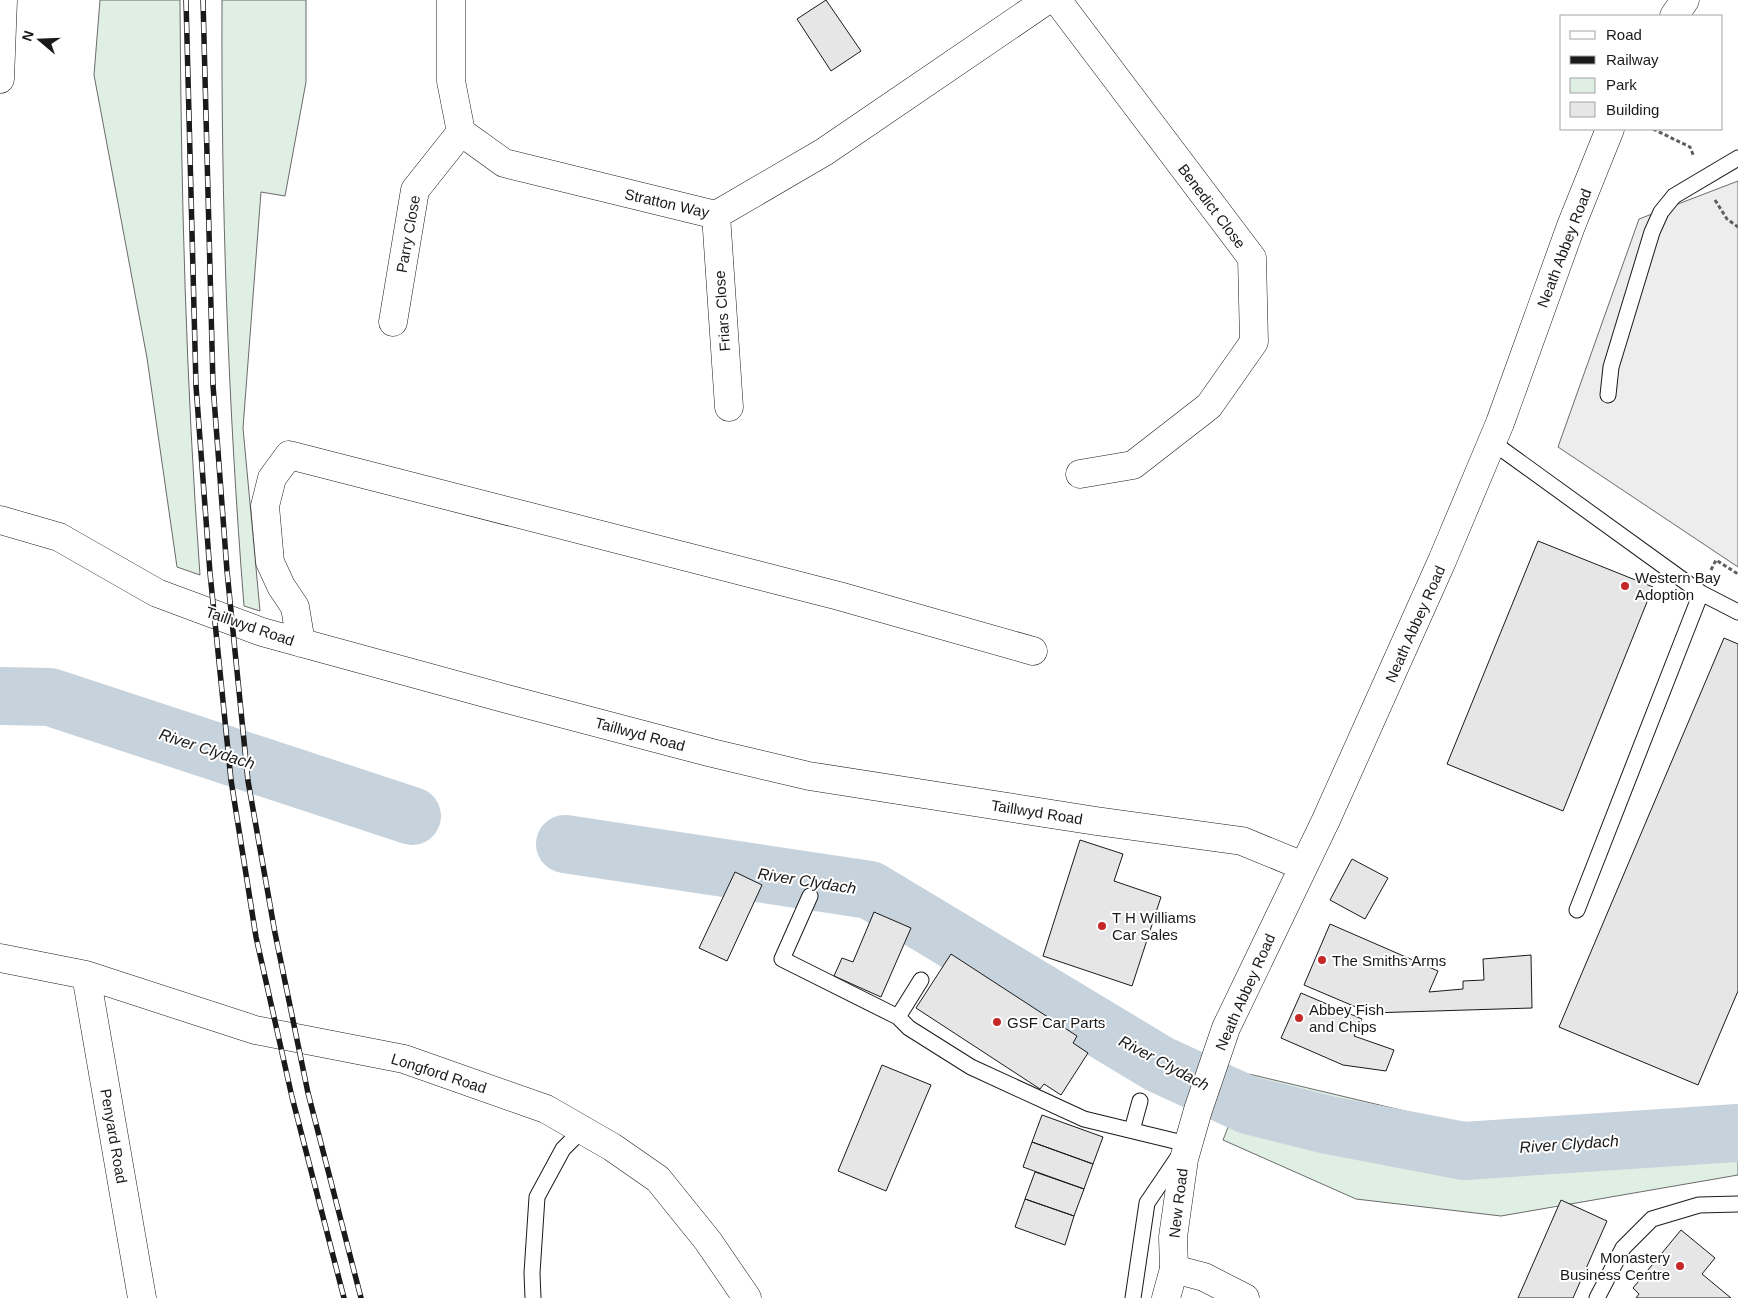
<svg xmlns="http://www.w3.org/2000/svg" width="1738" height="1298" viewBox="0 0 1738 1298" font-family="Arial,sans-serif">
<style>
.green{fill:#e0efe3;stroke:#6a6a6a}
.parking{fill:#ededed;stroke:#6a6a6a}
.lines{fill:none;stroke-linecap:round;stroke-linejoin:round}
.river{stroke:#c6d2dc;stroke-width:58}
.building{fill:#e6e6e6;stroke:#1a1a1a}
.service-casing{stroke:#1a1a1a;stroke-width:17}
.minor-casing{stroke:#1a1a1a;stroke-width:29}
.primary-casing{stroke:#1a1a1a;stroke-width:29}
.path{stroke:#5f5f5f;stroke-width:3;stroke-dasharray:4 2.5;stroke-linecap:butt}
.service{stroke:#fff;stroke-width:15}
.minor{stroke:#fff;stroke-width:28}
.primary{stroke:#fff;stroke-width:28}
.rail-casing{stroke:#1a1a1a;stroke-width:5.5}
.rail{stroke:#fff;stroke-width:4;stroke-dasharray:11;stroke-linecap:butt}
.poi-dot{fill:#c62828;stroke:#fff;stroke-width:2}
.labels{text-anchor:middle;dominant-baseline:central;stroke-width:4;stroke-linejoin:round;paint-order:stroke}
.street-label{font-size:15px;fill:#1a1a1a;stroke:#fff}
.poi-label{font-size:15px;fill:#1a1a1a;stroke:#fff;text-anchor:start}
.water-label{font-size:16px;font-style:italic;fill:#1a1a1a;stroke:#fff}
</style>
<rect width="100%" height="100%" fill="#fff"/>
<path class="green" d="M100,0H180C181,192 186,384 200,575L177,567L147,358L94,75Z
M222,0H306V82L285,196L261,192L243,428L260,611L244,606C228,405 221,202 222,0Z
M1249,1074L1510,1136L1738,1105V1175L1501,1216L1356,1199L1223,1140Z"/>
<path class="parking" d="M1738,181V567L1558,447L1639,219Z"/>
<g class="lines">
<path class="river" d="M0,696L50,697L412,816
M565,844L870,890L1159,1064L1248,1105L1328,1125L1464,1151L1738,1133"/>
</g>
<path class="building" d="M826,0L861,51L831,71L797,19Z
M1538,541L1653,587L1563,811L1447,764Z
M1724,638L1738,644V991L1698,1085L1559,1027Z
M1080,840L1123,854L1114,881L1161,897L1132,986L1043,956Z
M1352,859L1388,878L1365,919L1330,900Z
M735,872L762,885L727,961L699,948Z
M874,912L911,928L881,997L834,976L842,958L853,962Z
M1330,924L1438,971L1429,992L1463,989V981L1484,980L1483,959L1531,955L1532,1008L1370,1013L1304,985Z
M951,954L1077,1036L1073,1043L1088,1053L1061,1095L1044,1084L1040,1089L916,1008Z
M1301,993L1362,1019L1354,1036L1394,1050L1386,1071L1343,1065L1281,1038Z
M882,1065L931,1085L886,1191L838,1171Z
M1042,1115L1103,1137L1093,1164L1032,1142Z
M1032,1142L1093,1164L1084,1189L1023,1167Z
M1035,1172L1084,1189L1074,1216L1025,1199Z
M1025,1199L1074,1216L1065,1245L1015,1227Z
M1561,1200L1607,1221L1573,1298H1518Z
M1681,1230L1715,1258L1702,1274L1731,1298H1636L1639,1294L1633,1288Z"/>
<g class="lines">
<defs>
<path id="service" d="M1608,395L1611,367L1652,232L1661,212L1674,196L1738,158
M1492,442L1701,593L1738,612
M810,896L782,959L898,1017
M1577,910L1701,593
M921,980L898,1017L909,1028L971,1067L1084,1119L1187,1144L1147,1203L1133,1298
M1132,1130L1140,1101
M533,1298L532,1273L537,1197L563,1149L583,1129
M1597,1298L1623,1248L1652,1219L1699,1205L1738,1204"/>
<path id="minor" d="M451,0V81L461,132L504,163L716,215L824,152L1047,0
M1057,0L1252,258L1254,342L1209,406L1133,465L1080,474
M0,79L3,0
M716,215L729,407
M393,322L415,190L461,132
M0,520L59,537L157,593L262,632L507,699L712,753L809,776L1096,821L1242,841L1303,866
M301,643L295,607L281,586L270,562L265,506L272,478L289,455L839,596L1033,651
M0,958L86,975L255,1030L404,1059L546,1109L612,1147L658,1179L708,1241L747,1298
M86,975L142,1298
M1174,1269L1204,1277L1245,1298"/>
<path id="primary" d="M1674,16L1685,0
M1166,1298L1174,1269L1173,1237L1184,1159L1198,1110L1226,1028L1326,820L1442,561L1500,423L1571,226L1610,129"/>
</defs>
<use href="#service" class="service-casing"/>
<use href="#minor" class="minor-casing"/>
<use href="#primary" class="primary-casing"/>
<path class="path" d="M1653,129L1690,147L1694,157
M1715,200L1727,219L1738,227
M1711,570L1716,560L1738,574"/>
<use href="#service" class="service"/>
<use href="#minor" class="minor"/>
<use href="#primary" class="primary"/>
<defs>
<path id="rail" d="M186,0L196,386L210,573L231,780L256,937L292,1097L344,1298
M203,0L213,385L227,571L248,781L275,933L308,1093L361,1298"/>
</defs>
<use href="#rail" class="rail-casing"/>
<use href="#rail" class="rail"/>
</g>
<g class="poi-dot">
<circle cx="1625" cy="586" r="5"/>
<circle cx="1102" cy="926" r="5"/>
<circle cx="1322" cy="960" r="5"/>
<circle cx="1299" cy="1018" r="5"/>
<circle cx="997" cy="1022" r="5"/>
<circle cx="1680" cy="1266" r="5"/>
</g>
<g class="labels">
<g class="street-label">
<text transform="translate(667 203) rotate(13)">Stratton Way</text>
<text transform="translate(1212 206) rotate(53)">Benedict Close</text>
<text transform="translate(408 234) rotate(-80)">Parry Close</text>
<text transform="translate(1564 248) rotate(-69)">Neath Abbey Road</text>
<text transform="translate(722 311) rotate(-94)">Friars Close</text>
<text transform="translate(1415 624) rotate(-66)">Neath Abbey Road</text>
<text transform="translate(250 626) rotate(19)">Taillwyd Road</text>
<text transform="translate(640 734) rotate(15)">Taillwyd Road</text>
<text transform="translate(1037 812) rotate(9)">Taillwyd Road</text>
<text transform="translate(1245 992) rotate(-66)">Neath Abbey Road</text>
<text transform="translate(439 1073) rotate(18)">Longford Road</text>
<text transform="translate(114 1136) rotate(80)">Penyard Road</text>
<text transform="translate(1178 1203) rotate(-83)">New Road</text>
</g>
<g class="poi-label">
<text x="1635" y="577">Western Bay<tspan x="1635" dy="17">Adoption</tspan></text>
<text x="1112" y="917">T H Williams<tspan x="1112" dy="17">Car Sales</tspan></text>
<text x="1332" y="960">The Smiths Arms</text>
<text x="1309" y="1009">Abbey Fish<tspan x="1309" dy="17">and Chips</tspan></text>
<text x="1007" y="1022">GSF Car Parts</text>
<text x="1670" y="1257" text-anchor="end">Monastery<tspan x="1670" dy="17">Business Centre</tspan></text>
</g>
<g class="water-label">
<text transform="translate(207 749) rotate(18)">River Clydach</text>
<text transform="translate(807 881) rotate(9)">River Clydach</text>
<text transform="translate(1164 1063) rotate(28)">River Clydach</text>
<text transform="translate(1569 1144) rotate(-4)">River Clydach</text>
</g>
</g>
<rect x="1560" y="15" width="162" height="115" fill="#ffffff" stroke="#a3a3a3"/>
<rect x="1570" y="31" width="25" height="8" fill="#ffffff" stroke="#a3a3a3"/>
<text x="1606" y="40" font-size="15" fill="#1a1a1a">Road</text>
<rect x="1570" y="56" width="25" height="8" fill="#1a1a1a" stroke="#a3a3a3"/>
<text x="1606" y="65" font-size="15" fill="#1a1a1a">Railway</text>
<rect x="1570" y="78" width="25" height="15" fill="#e0efe3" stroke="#a3a3a3"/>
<text x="1606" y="90" font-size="15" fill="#1a1a1a">Park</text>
<rect x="1570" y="102" width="25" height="15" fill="#e6e6e6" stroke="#a3a3a3"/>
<text x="1606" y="115" font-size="15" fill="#1a1a1a">Building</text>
<g transform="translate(40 40) rotate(289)" stroke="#ffffff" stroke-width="4" paint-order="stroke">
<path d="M0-4L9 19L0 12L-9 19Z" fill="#1a1a1a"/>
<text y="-8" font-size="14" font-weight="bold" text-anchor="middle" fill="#1a1a1a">N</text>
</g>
</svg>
